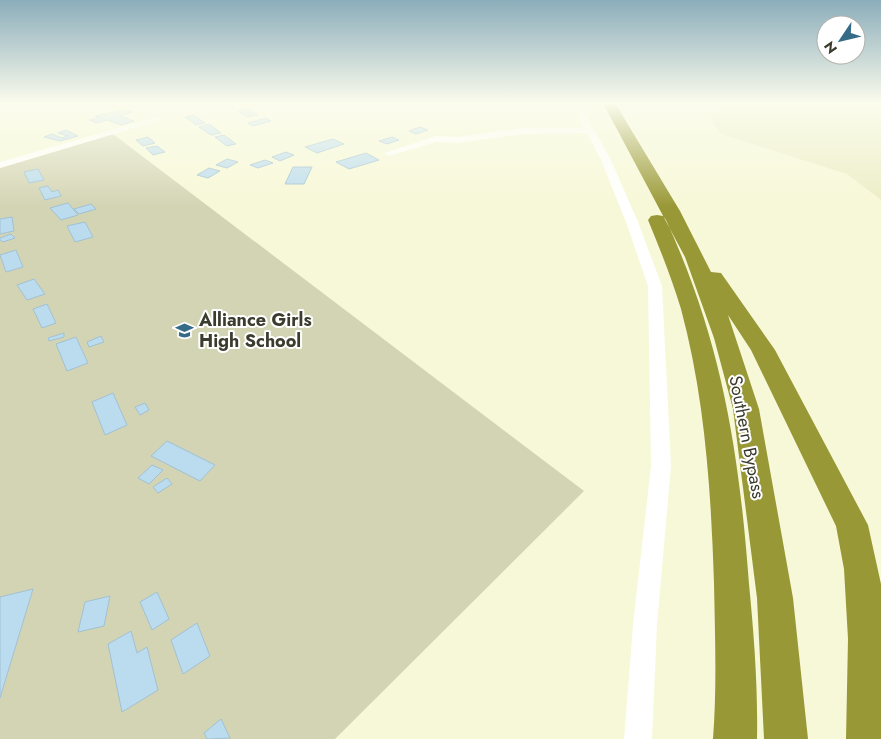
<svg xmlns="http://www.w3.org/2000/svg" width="881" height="739" viewBox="0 0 881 739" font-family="Jost,sans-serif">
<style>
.built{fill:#ecedc5}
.green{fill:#d3d4b4}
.building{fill:#bbdcee;stroke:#a1c1d3}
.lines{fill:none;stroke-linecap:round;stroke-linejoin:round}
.minor{fill:#fff;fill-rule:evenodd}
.highway{fill:#999836;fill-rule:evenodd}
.labels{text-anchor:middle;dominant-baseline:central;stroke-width:4;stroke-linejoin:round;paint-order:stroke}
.poi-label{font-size:18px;font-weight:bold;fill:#3b3b2e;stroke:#fff;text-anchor:start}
.street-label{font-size:18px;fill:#3b3b2e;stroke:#fff}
</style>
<rect width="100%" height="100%" fill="#f7f8d7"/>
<path class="built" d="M721,103H881V200L847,174L721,134L710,119Z"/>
<path class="green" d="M113,134L584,491L335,739H0V168Z"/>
<path class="building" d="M249,109L258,115L247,117L238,111Z
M124,110L133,112L120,116L134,121L121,125L107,120L97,123L89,120L100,117L95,116Z
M194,115L205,123L196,125L185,117Z
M266,118L271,121L253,126L248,123Z
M209,124L221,133L211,135L199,127Z
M420,127L428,130L416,134L409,131Z
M66,130L78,136L60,141L44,137L52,134L62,138L68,136L58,133Z
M224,135L236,144L227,146L215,137Z
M148,137L155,143L143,146L136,140Z
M392,137L399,140L387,144L379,141Z
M333,139L344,144L317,153L305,147Z
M157,146L165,152L153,155L146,148Z
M286,152L294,155L280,161L272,157Z
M366,153L379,160L349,169L336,162Z
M227,159L238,162L227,168L216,165Z
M265,160L273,163L258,168L250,165Z
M293,167H312L304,184H285Z
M209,168L220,171L208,178L197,175Z
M38,169L44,180L29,183L24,172Z
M48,186L52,192L58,190L61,196L45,200L39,188Z
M68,203L78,215L61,220L50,208Z
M91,204L96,209L79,214L74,209Z
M12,217L14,231L0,234V219Z
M85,222L93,237L75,242L67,226Z
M11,234L15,238L3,242L0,240V238Z
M16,250L23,267L6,272L0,255Z
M34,279L45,294L27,300L17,285Z
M47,304L56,323L42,328L33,309Z
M64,333V337L49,341L48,338Z
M101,336L104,342L89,347L87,342Z
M76,337L88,363L67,371L56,344Z
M113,393L127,425L105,435L92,402Z
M145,403L149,410L140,415L135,407Z
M167,441L215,465L200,481L151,456Z
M152,465L163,470L149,484L138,478Z
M167,478L172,484L158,493L153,487Z
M33,589L0,698V597Z
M157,592L169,619L152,630L140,602Z
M110,596L104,626L78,632L85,602Z
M197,623L210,656L183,674L171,640Z
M131,631L137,653L147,647L158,690L122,712L108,644Z
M221,719L230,738L207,739L204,733Z"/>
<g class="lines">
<path class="minor" d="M571,103H579L611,160L638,222L662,286L671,466L657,625L652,739H624L633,625L651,466L648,286L626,222L601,160L587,133L523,134L457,143L436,142L389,156L384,153L436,136L457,137L523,128H584Z
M157,117L164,119L0,168V162Z"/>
<path class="highway" d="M603,103H615L680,211L711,272L721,273L775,350L868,525L881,584V739H846L848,639L844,569L836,526L751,350L728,315L759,409L793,598L808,739H764L757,598L733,409L714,338L685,257Z
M657,215L663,216L666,220C722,342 739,451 749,584C754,635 758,687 757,739H713C717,687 715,635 714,583C711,491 705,398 681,309C672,279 660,249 648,220L651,216Z"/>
</g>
<linearGradient id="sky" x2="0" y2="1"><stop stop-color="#8badba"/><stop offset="0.5" stop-color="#fbfced"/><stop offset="1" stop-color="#fbfced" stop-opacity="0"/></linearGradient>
<rect width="881" height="207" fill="url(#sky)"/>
<defs>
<symbol id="school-bare" viewBox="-9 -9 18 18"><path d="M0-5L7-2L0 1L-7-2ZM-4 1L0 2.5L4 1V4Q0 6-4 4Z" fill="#366b87" stroke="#fff" stroke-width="2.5" paint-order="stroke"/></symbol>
</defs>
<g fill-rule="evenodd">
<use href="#school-bare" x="172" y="318" width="25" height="25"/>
</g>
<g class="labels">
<g class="poi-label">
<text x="199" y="320">Alliance Girls<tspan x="199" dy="21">High School</tspan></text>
</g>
<g class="street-label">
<text transform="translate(747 437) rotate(79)">Southern Bypass</text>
</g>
</g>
<g transform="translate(841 40) rotate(235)"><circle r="24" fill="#ffffff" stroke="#b1b1ab"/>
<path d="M0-4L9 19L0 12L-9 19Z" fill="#366b87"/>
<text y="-8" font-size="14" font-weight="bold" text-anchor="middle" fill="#3b3b2e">N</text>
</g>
</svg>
